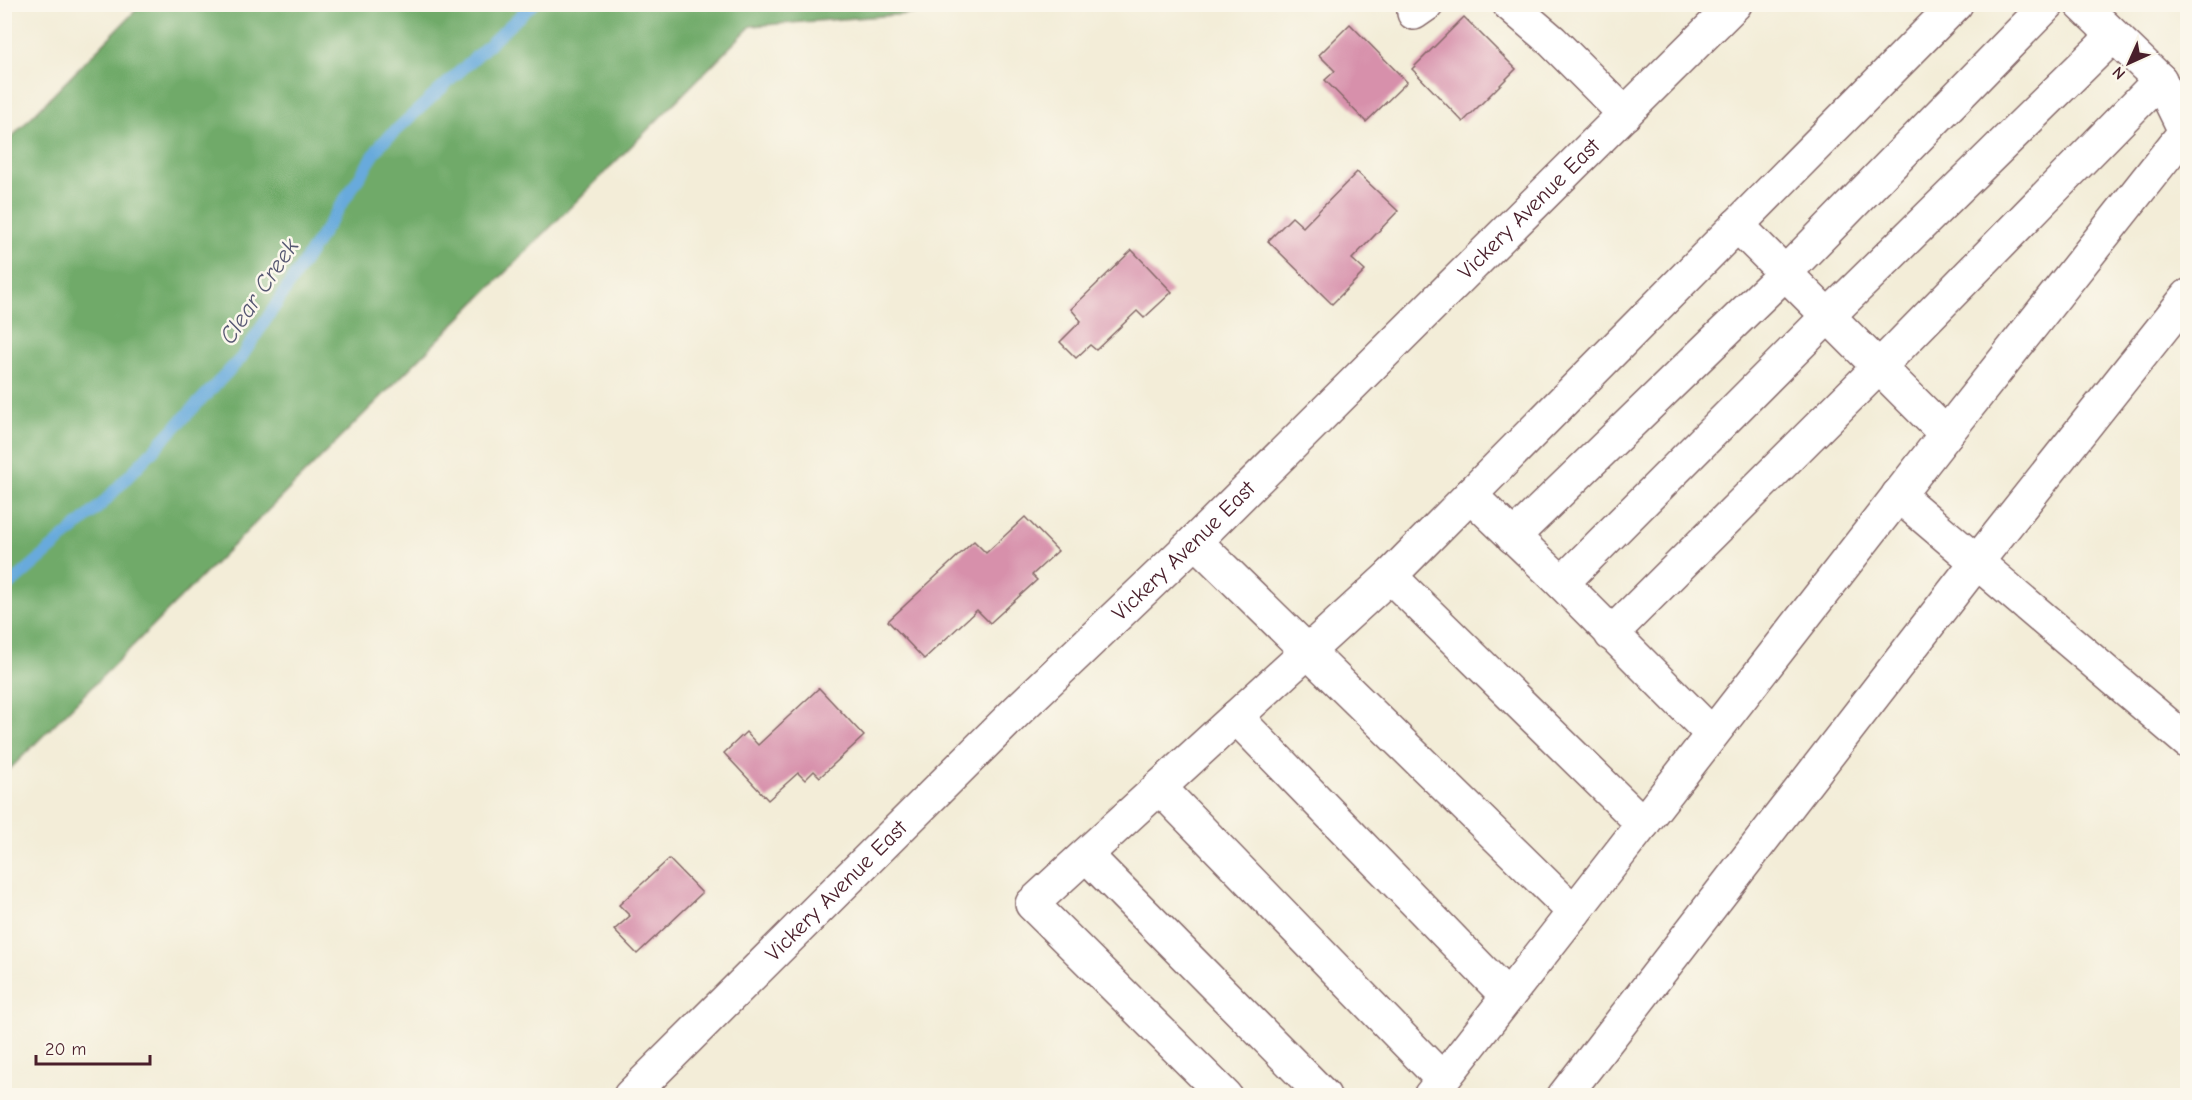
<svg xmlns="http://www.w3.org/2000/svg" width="2192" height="1100" viewBox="0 0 2192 1100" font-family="'Comic Neue',sans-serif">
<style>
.forest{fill:#70aa69;stroke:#5d644a;stroke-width:1.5}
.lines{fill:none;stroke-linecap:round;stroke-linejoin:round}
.stream{stroke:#68aadc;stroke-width:12}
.building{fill:#d790ab}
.minor-casing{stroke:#856768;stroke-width:36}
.minor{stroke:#fff;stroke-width:33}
.labels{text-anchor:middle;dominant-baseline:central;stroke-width:5;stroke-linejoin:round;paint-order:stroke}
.street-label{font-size:22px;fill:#4a1f2b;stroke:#fbf7ec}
.water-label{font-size:24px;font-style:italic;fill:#565772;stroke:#fbf7ec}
</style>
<rect width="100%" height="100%" fill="#fbf7ec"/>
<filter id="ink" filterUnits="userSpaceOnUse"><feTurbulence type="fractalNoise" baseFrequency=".0167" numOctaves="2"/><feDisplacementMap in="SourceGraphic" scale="12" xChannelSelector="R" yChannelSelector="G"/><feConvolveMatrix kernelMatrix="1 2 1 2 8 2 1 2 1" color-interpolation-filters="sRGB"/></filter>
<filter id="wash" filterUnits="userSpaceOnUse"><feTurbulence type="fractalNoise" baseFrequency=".008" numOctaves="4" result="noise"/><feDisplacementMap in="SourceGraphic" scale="24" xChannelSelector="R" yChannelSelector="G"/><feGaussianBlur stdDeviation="1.35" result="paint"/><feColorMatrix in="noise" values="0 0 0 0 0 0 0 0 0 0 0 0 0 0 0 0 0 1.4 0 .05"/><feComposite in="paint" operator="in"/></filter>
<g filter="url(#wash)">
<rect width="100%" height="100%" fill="#f3edd8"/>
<path class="forest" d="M142,4H993V5L987,8L751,26L5,774V144Z"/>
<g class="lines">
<path class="stream" d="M4,590L100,506L241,358L381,144L533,4"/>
</g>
<g id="blocks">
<path class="building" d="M1464,17L1516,69L1463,122L1412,69Z
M1350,24L1407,82L1366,122L1325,80L1335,71L1319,55Z
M1357,172L1398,211L1352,259L1365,271L1332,304L1268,241L1292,217L1303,227Z
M1132,250L1172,292L1144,318L1137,311L1096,350L1090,345L1076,358L1060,342L1081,321L1071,309Z
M1025,517L1058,551L1032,575L1037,580L990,623L977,610L924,659L888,621L974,541L986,553Z
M819,688L864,736L820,777L814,771L805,780L798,773L768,800L724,753L746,732L758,745Z
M669,859L702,893L637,954L614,930L630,916L619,905Z"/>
</g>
</g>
<g filter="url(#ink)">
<use href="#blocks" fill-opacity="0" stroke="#856768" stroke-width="1.5"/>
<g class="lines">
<defs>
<g id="minor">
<path d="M1509,4L1552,41L1625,114"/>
<path d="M2081,4L2160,80L2188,137"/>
<path d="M1414,13L1427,4"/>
<path d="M1737,225L1946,434"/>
<path d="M1470,495L1562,583L1712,734"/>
<path d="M1898,495L2188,742"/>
<path d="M1513,537L1785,273L2048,4"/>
<path d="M1195,541L1574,912L1946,434L2188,128"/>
<path d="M1390,576L1643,824"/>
<path d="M1562,583L1828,316L2113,36"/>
<path d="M1611,634L1879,367L2160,80"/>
<path d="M1236,717L1507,996"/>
<path d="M1159,787L1442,1079"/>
<path d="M1086,855L1324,1096"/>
<path id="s1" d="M630,1096L1017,711L1195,541L1735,4"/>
<path d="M1225,1096L1032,904L1390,576L1956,4"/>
<path d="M1430,1096L1574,912"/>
<path d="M1564,1096L1976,563L2188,296"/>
</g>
</defs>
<use href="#minor" class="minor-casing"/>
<use href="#minor" class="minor"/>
</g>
</g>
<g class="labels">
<g class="street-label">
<text stroke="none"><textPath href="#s1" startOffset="1263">Vickery Avenue East</textPath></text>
<text stroke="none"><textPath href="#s1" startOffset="777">Vickery Avenue East</textPath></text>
<text stroke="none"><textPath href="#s1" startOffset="291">Vickery Avenue East</textPath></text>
</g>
<g class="water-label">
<text transform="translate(259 291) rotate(-56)">Clear Creek</text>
</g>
</g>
<rect width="2192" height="1100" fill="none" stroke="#fbf7ec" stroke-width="24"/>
<g transform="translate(2129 63) rotate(225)" stroke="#fbf7ec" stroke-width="4.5" paint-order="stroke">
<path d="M0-4.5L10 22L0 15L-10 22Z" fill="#4a1f2b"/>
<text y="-9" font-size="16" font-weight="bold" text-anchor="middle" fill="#4a1f2b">N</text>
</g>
<path d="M36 1055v9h114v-9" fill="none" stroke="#4a1f2b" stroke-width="3"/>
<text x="45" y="1055" font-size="18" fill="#4a1f2b" stroke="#fbf7ec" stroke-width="4.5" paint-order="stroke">20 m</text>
</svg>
